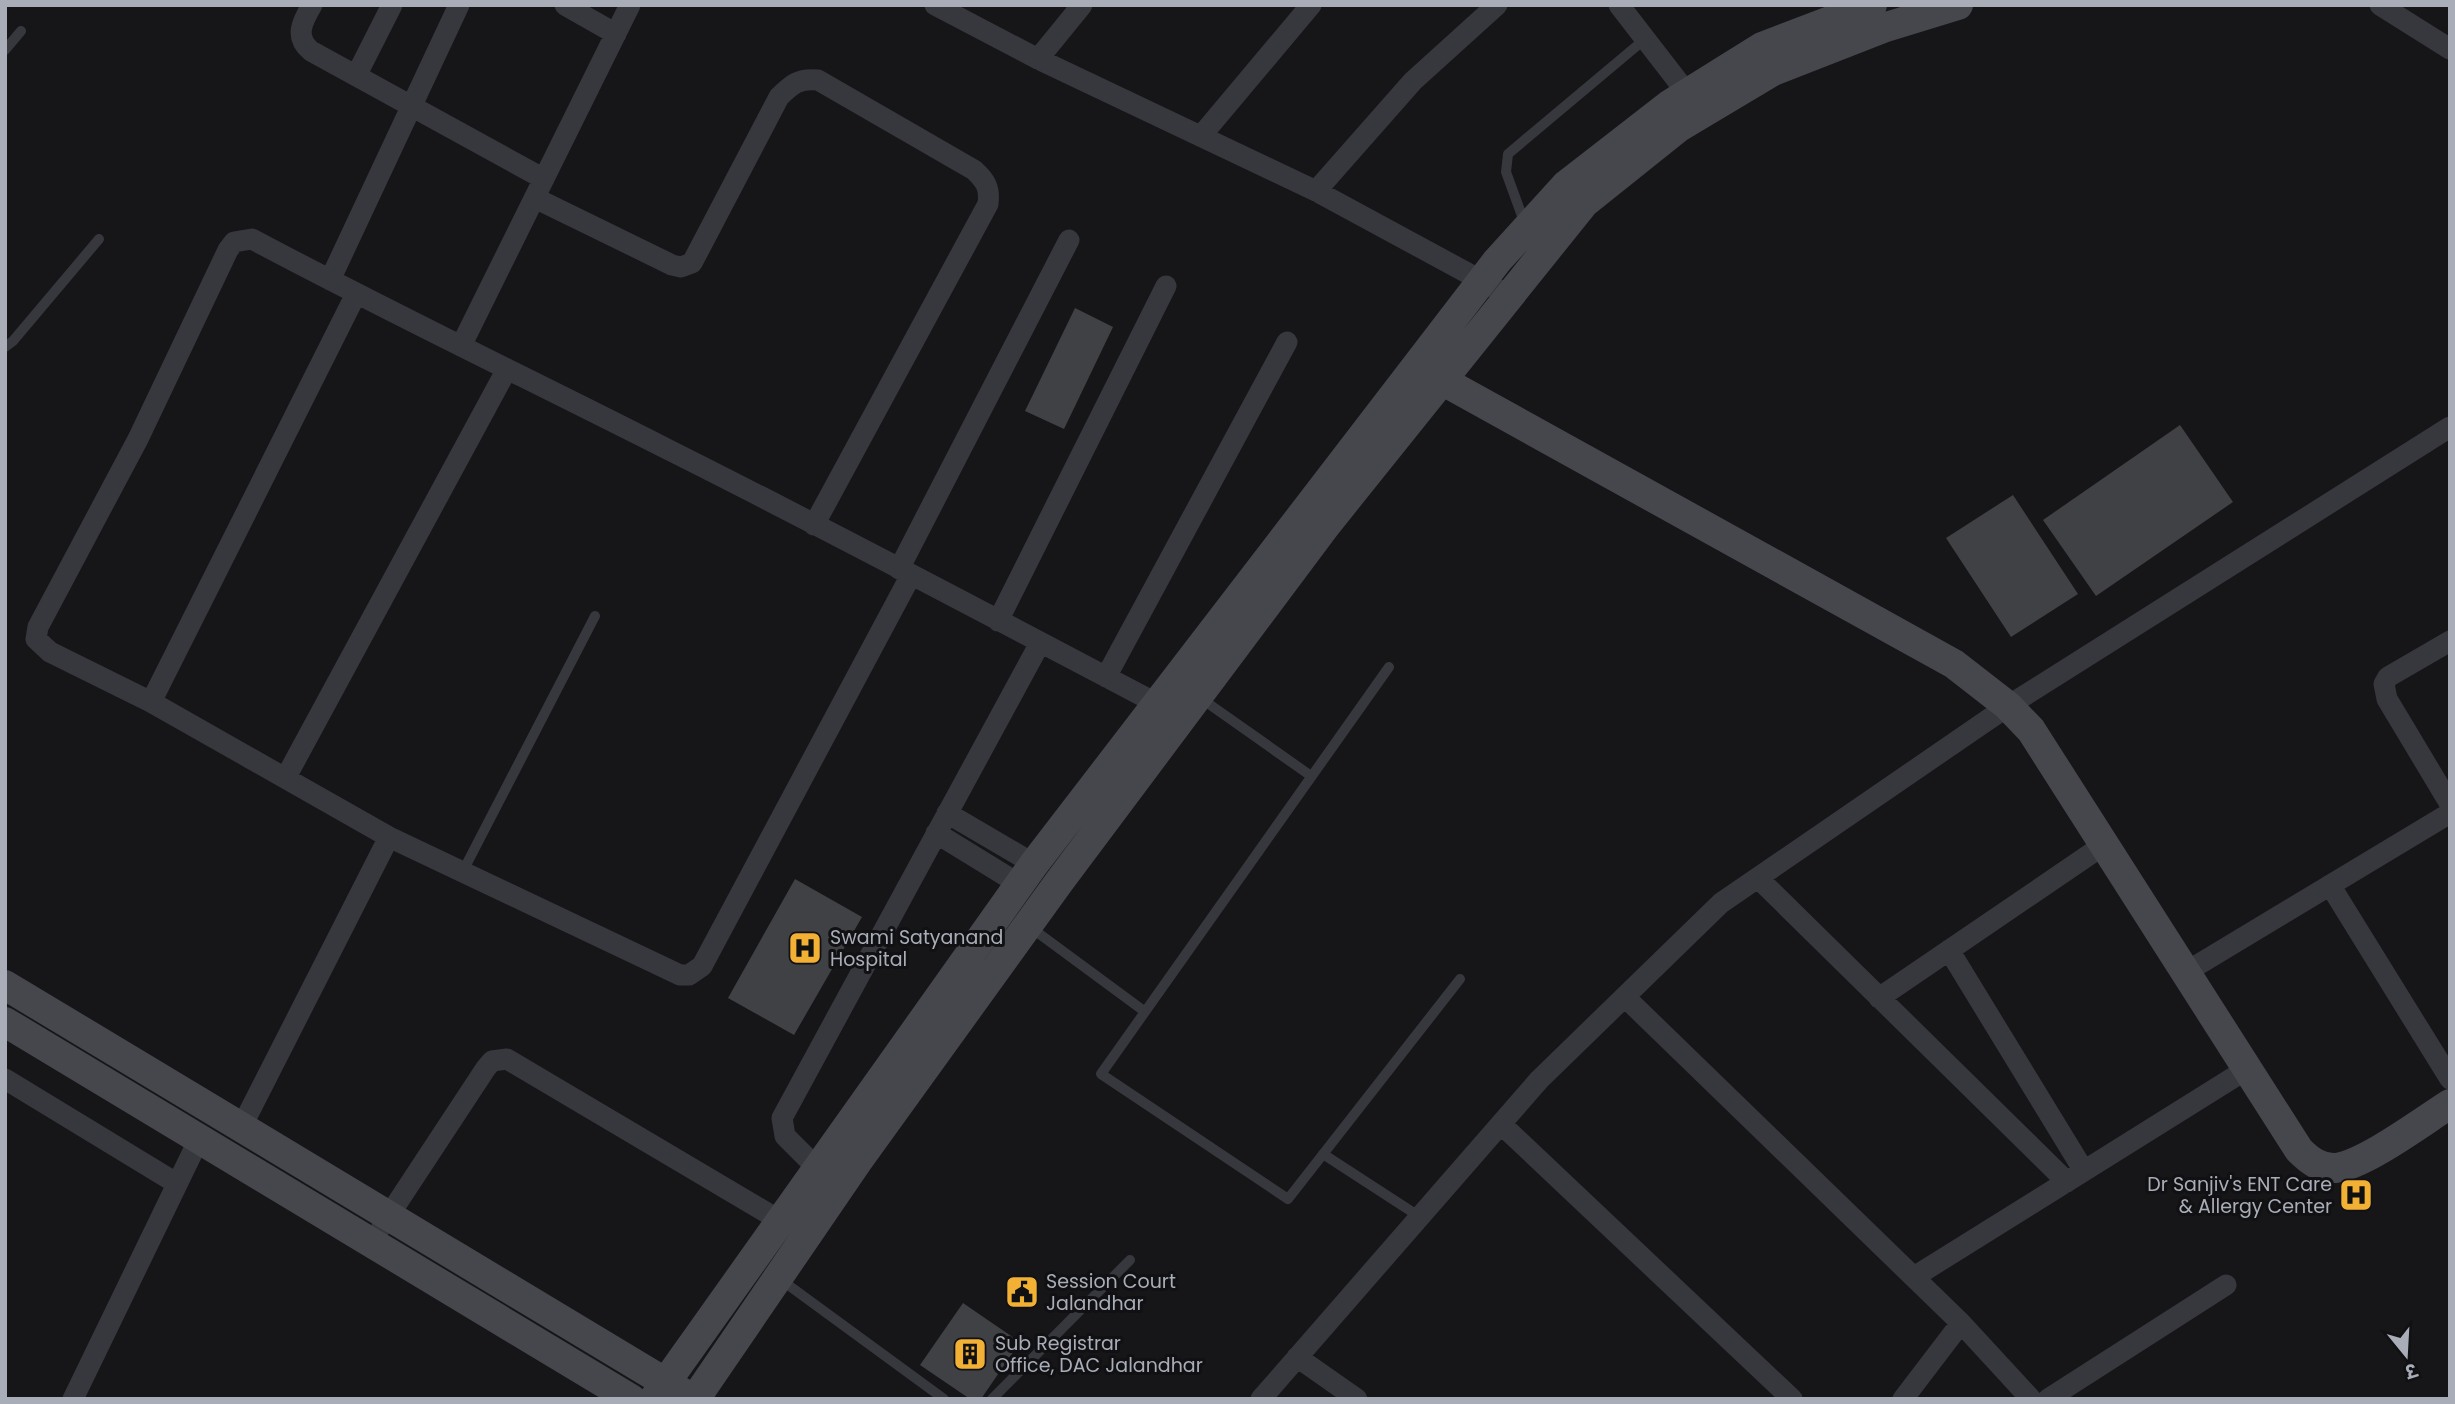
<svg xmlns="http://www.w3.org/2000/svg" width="2455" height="1404" viewBox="0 0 2455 1404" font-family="Poppins,'Noto Sans Devanagari',sans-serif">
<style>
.building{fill:#404145}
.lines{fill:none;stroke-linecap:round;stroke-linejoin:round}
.lane{stroke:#37383d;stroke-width:10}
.street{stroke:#37383d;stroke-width:21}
.secondary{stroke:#45474d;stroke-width:30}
.labels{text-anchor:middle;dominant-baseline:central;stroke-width:6;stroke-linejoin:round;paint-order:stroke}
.poi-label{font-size:19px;fill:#a8adb8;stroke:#111113;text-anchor:start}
</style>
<rect width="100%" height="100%" fill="#161618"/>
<path class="building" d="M1075,308L1113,327L1064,429L1025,411Z
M2180,425L2233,502L2096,596L2043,520Z
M2013,495L2078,594L2011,637L1946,538Z
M795,879L862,917L794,1035L728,998Z
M963,1303L1020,1342L981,1399H970L920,1365Z"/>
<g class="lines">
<path class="lane" d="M5,50L21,31
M1525,224L1506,172L1508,154L1645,39
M5,347L13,341L99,239
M1389,667L1101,1074L1288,1199L1460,979
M1199,697L1311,776
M463,871L595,616
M1030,927L1144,1011
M1323,1154L1420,1217
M780,1279L944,1399
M992,1399L1130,1260"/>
<path class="street" d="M312,5C302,22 294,37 311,51L544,179
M565,5L616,34
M935,5L1038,59L1316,191L1508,295
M1619,5L1687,93
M2380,5L2450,49
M1038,59L1082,5
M356,76L392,5
M1201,136L1311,5
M1316,191L1413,81L1497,5
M535,198L672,265L681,267L692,263L779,97C792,84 799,78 818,80L974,170C986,181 990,188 988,204L814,525
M330,280L459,5
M461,346L630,5
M899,569L1069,240
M911,575L702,966L689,975H680L389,837L151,702L50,652L36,639L38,627L138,439L228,250L234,242L252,239C389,312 529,379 667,449C835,533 1002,622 1169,710
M998,621L1166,286
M2450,641L2388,677L2384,684L2387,699L2450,804
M1106,677L1287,342
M151,702L356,294
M286,777L507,369
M947,813L1034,864
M936,833L1019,884
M1758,878L2067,1182
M2330,885L2450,1079
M1949,950L2084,1171
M2186,972L2450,813
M1625,997L1961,1323L2031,1399
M1879,998L2105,844
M5,1079L176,1183
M1501,1124L1792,1399
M242,1126L389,837
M816,1167L785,1136L782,1118L1040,643
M382,1226L486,1068L492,1061L507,1059L779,1220
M1914,1277L2247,1069
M1297,1357L1357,1399
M73,1399L199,1139
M1261,1399L1539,1080L1721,903L2008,706L2450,427
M1903,1399L1961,1323
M2048,1399L2226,1285"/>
<path class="secondary" d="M1425,371L1954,664L2008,706L2031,730L2299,1150C2309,1160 2320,1169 2336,1168C2366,1164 2423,1121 2450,1104
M5,985L683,1393
M5,1022L631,1399
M654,1399L1034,864L1497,261L1566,185L1669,105L1762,47L1872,5
M695,1399L857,1162L1059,882L1326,525L1584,203L1679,127L1773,71L1883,28L1958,5"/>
</g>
<defs>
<symbol id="hospital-square" viewBox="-11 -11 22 22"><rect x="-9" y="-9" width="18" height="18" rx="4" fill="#f2b134" stroke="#111113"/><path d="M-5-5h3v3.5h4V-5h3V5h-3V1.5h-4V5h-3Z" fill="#111"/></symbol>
<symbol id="civic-square" viewBox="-11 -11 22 22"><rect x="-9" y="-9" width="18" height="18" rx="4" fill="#f2b134" stroke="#111113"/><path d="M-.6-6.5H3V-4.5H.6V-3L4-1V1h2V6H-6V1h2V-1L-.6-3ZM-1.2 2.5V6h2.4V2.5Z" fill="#111"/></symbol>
<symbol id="building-square" viewBox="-11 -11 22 22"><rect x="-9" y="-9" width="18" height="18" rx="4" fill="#f2b134" stroke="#111113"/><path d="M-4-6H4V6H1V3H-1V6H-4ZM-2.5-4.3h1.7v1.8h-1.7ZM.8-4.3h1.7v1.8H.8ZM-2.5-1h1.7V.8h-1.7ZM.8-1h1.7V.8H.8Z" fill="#111"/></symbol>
</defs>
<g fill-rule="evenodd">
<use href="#hospital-square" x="786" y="929" width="38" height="38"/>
<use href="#hospital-square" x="2337" y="1176" width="38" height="38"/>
<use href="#civic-square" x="1003" y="1273" width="38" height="38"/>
<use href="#building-square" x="951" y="1335" width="38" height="38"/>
</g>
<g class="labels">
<g class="poi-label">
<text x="830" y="937">Swami Satyanand<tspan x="830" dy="22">Hospital</tspan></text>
<text x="2332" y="1184" text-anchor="end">Dr Sanjiv's ENT Care<tspan x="2332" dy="22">&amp; Allergy Center</tspan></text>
<text x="1046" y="1281">Session Court<tspan x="1046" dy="22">Jalandhar</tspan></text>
<text x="995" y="1343">Sub Registrar<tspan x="995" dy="22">Office, DAC Jalandhar</tspan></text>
</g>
</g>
<rect width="2455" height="1404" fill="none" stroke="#a8adb8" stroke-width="14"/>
<g transform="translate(2406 1355) rotate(162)" stroke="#111113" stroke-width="5" paint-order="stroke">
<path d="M0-5L12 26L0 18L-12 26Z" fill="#a8adb8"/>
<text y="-10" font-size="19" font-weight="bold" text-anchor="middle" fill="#a8adb8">उ</text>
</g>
</svg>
